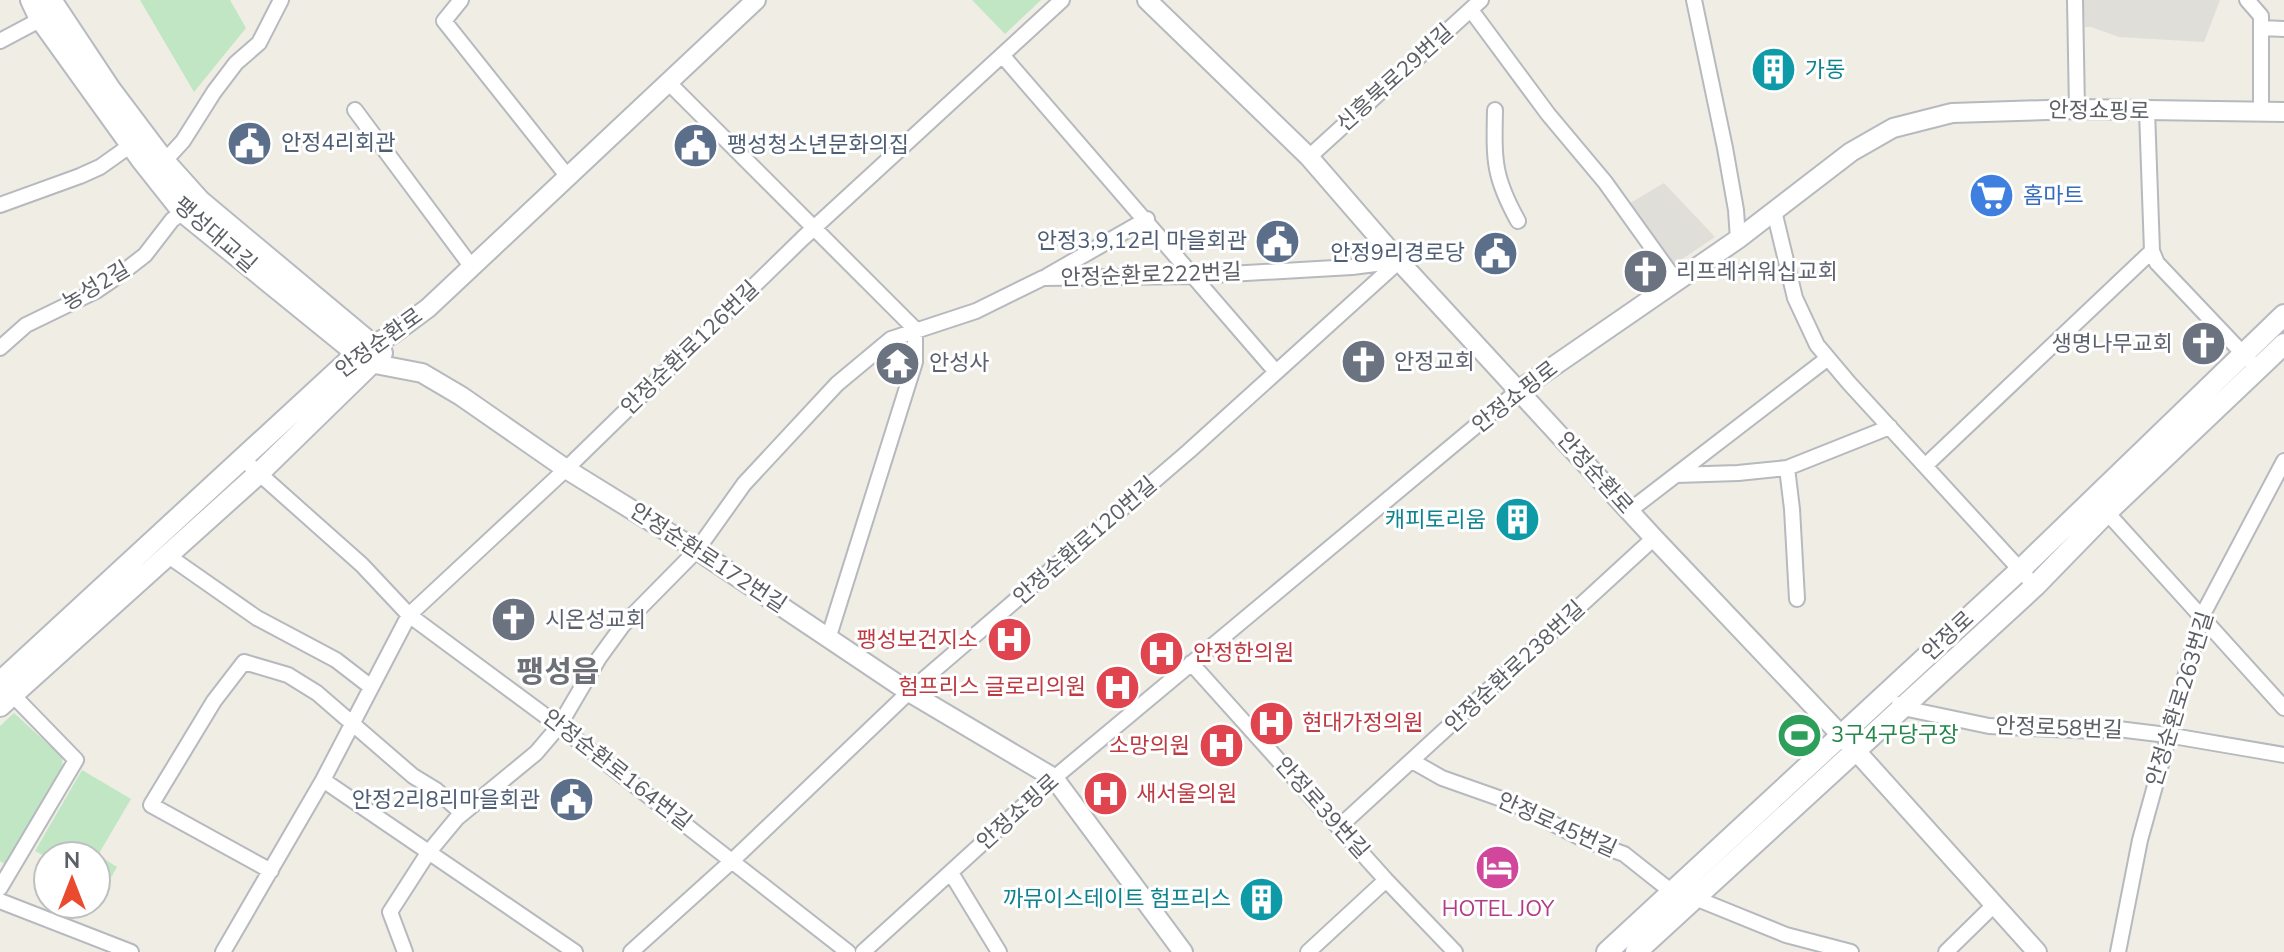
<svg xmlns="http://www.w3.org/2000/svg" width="2284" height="952" viewBox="0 0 2284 952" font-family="'Nunito Sans','Noto Sans KR',sans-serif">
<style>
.industrial{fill:#e0ded8}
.green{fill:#c0e6c3}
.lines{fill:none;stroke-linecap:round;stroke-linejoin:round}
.minor-casing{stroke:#b6b9be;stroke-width:18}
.tertiary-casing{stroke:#b6b9be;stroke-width:22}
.secondary-casing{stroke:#b7bac0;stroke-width:24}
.minor{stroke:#fff;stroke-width:14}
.tertiary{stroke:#fff;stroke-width:18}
.secondary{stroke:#fff;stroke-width:20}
.labels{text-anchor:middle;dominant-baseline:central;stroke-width:6;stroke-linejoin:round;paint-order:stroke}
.culture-label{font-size:22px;fill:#0d838f;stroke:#fff;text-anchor:end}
.street-label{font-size:22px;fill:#5c5f65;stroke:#fff}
.service-label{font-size:22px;fill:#4e5e75;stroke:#fff;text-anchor:end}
.shop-label{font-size:22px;fill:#366cbe;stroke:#fff;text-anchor:start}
.worship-label{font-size:22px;fill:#5b616d;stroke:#fff;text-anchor:start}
.health-label{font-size:22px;fill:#be3a42;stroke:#fff;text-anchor:end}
.leisure-label{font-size:22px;fill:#27864d;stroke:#fff;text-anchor:start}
.hotel-label{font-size:22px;fill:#b23c85;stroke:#fff}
.district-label{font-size:30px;font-weight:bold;fill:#6d7177;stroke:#fff}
</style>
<rect width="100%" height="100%" fill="#efede4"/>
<path class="industrial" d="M2083,0H2220L2204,42L2119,37L2091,27H2085Z
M1664,183L1715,237L1672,266L1630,203Z"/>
<path class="green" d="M140,0H230L246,28L194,92Z
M972,0H1041L1005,34Z
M14,713L62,757L63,772L6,865L0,861V726Z
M82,770L131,799L98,855L117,867L103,891L96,887V856H48V858L35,851Z"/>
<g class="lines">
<defs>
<path id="minor" d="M461,0L444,21L568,177
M1694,0L1725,148L1736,210L1738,239
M2075,0L2077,109
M2247,0L2261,16V113
M1471,10L1548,114L1605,182L1676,281
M2261,28L2284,29
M0,41L32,24L44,14
M1002,55L1276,372
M669,83L915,329V362L829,636
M355,110L471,266
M1495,110C1494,160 1493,176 1518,221
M1309,157L1481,0
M160,166L183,141L214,92L236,63L259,43L281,0
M0,205L80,176L100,167L131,145
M1774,211L1795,298L1817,345L1849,383L2035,586
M2152,251L2157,263L2250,361
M1047,276L1147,219
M0,348L26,325L96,291L118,276L145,255L172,220L183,212
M244,460L362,565L409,615L559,726L848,952
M1926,465L2152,251L2147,111
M1787,468L1792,509L1797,599
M1676,475L1738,473L1787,468L1890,427
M2102,507L2284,708
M1629,511L1828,358
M167,555L257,618L336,660L371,687
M1191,663L1386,880L1455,952
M1899,704L1903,708L1989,726L2094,731L2118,729L2167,735L2284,755
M1412,761L1442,778L1510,802L1587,841L1624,854L1672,892L1695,898L1786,935L1851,952
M323,780L575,952
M1339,827L1654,538
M271,871L151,805L214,701L244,662L288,675L317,693L413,776L436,790L462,813
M951,873L999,952
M0,888L76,760L6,688
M0,901L131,952
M223,952L323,780L409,615L566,469L803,238L1062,0
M405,952L390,912L428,853L457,818L536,753L559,726L599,658L623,625L697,550L744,484L837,384L891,339L976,311L1043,278L1194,276L1352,267L1399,261
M631,952L733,860L909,692L1189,451L1398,262
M863,952L1054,778L1519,390
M1308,952L1386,880
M1946,952L1994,905
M2118,952L2140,840L2202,616L2284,461"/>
<path id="tertiary" d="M1147,0L1309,157L1399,261L1654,538L1857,752L2037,952
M372,345L393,334L428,308L756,0
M370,363L422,373L461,396L566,469L697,550L909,692L1054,778L1183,952
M1519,390L1738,239L1851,152L1893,128L1952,113L2077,109L2284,112"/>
<path id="secondary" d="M31,0L39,17L141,159L183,212L365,360
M0,682L356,354L372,345
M0,706L258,474L382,353L200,201L165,162L110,89L51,0
M1607,952L2019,571L2284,315
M1636,952L2035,586L2107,512L2284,344"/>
</defs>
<use href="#minor" class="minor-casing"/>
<use href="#tertiary" class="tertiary-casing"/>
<use href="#secondary" class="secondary-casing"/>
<use href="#minor" class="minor"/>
<use href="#tertiary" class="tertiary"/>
<use href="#secondary" class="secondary"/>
</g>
<defs>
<symbol id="building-disc" viewBox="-11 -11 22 22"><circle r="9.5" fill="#0f9aa8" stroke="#fff"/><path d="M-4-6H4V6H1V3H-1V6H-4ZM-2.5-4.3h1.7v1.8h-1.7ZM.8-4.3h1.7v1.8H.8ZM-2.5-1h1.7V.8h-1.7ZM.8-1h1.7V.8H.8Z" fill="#fff"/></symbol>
<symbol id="civic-disc" viewBox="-11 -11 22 22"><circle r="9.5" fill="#5c6f8a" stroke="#fff"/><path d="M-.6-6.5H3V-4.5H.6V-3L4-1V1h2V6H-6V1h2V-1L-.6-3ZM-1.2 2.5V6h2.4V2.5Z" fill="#fff"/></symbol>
<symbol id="supermarket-disc" viewBox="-11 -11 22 22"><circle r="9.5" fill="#3f7fe0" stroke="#fff"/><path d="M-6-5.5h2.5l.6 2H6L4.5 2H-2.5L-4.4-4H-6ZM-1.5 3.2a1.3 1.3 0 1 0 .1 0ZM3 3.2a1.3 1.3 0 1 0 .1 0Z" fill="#fff"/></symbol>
<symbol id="church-disc" viewBox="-11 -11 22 22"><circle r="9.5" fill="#6b7280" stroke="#fff"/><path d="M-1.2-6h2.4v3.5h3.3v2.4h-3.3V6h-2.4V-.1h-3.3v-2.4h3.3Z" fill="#fff"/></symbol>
<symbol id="temple-disc" viewBox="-11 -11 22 22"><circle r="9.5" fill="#6b7280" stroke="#fff"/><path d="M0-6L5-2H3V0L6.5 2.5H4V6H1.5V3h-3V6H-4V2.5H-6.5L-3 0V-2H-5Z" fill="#fff"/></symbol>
<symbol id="hospital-disc" viewBox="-11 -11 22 22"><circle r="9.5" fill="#e0444e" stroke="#fff"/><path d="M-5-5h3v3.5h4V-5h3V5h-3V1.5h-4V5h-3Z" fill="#fff"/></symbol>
<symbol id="stadium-disc" viewBox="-11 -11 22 22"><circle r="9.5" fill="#2e9e5b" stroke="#fff"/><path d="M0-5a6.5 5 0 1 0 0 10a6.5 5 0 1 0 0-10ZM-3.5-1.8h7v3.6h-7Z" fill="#fff"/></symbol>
<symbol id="hotel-disc" viewBox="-11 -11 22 22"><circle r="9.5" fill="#d1479c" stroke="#fff"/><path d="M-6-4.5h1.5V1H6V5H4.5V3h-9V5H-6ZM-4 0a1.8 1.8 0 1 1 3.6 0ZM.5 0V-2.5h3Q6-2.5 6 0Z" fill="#fff"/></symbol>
</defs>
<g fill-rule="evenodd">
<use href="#building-disc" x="1748" y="44" width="51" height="51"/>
<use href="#civic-disc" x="224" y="118" width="51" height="51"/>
<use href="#civic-disc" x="670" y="120" width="51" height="51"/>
<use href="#supermarket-disc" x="1966" y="170" width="51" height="51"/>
<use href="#civic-disc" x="1252" y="216" width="51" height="51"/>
<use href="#civic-disc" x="1470" y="228" width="51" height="51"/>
<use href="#church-disc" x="1620" y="246" width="51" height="51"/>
<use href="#church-disc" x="2178" y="318" width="51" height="51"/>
<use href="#church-disc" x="1338" y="336" width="51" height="51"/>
<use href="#temple-disc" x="872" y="338" width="51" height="51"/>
<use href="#building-disc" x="1492" y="494" width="51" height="51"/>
<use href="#church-disc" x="488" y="594" width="51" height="51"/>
<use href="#hospital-disc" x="984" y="614" width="51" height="51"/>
<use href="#hospital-disc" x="1136" y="628" width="51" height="51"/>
<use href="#hospital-disc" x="1092" y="662" width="51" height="51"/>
<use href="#hospital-disc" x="1246" y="698" width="51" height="51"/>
<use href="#stadium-disc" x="1774" y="710" width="51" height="51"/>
<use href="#hospital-disc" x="1196" y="720" width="51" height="51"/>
<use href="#hospital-disc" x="1080" y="768" width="51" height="51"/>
<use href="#civic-disc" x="546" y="774" width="51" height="51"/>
<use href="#hotel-disc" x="1472" y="842" width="51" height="51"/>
<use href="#building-disc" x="1236" y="874" width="51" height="51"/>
</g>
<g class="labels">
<g class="culture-label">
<text x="1805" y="70" text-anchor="start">가동</text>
<text x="1486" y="520">캐피토리움</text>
<text x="1231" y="899">까뮤이스테이트 험프리스</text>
</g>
<g class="street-label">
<text transform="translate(1395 78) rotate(-42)">신흥북로29번길</text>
<text transform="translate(2099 111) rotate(1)">안정쇼핑로</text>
<text transform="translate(215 235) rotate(41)">팽성대교길</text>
<text transform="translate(1151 275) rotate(-2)">안정순환로222번길</text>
<text transform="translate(96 286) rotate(-31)">농성2길</text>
<text transform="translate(379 343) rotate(-36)">안정순환로</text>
<text transform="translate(690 348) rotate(-44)">안정순환로126번길</text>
<text transform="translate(1515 397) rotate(-38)">안정쇼핑로</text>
<text transform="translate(1595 473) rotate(48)">안정순환로</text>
<text transform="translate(1085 541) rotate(-41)">안정순환로120번길</text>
<text transform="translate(708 558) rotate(33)">안정순환로172번길</text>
<text transform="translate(1948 636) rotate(-43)">안정로</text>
<text transform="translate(1515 667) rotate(-43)">안정순환로238번길</text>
<text transform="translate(2180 699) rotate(-73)">안정순환로263번길</text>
<text transform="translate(2059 728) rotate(2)">안정로58번길</text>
<text transform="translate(617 770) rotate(38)">안정순환로164번길</text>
<text transform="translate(1322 808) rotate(48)">안정로39번길</text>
<text transform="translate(1018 812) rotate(-42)">안정쇼핑로</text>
<text transform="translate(1557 825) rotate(24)">안정로45번길</text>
</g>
<g class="service-label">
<text x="281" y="143" text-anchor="start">안정4리회관</text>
<text x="727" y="145" text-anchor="start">팽성청소년문화의집</text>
<text x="1247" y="241">안정3,9,12리 마을회관</text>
<text x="1465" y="253">안정9리경로당</text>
<text x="540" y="800">안정2리8리마을회관</text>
</g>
<g class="shop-label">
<text x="2023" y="196">홈마트</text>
</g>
<g class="worship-label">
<text x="1676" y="272">리프레쉬워십교회</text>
<text x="2173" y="344" text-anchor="end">생명나무교회</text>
<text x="1394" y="362">안정교회</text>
<text x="929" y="363">안성사</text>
<text x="545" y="620">시온성교회</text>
</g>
<g class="health-label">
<text x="978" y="640">팽성보건지소</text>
<text x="1193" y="653" text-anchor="start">안정한의원</text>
<text x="1086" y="687">험프리스 글로리의원</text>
<text x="1302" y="723" text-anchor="start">현대가정의원</text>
<text x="1190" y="746">소망의원</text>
<text x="1136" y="794" text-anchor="start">새서울의원</text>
</g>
<g class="leisure-label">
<text x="1831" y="735">3구4구당구장</text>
</g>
<g class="hotel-label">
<text x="1498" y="909">HOTEL JOY</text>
</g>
<g class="district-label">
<text x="558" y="672">팽성읍</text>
</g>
</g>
<g transform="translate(72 880)"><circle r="38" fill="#ffffff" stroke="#bebfc1" stroke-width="2"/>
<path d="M0-6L14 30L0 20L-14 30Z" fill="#ea4a2e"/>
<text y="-12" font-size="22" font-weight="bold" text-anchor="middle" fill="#5c5f65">N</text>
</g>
</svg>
